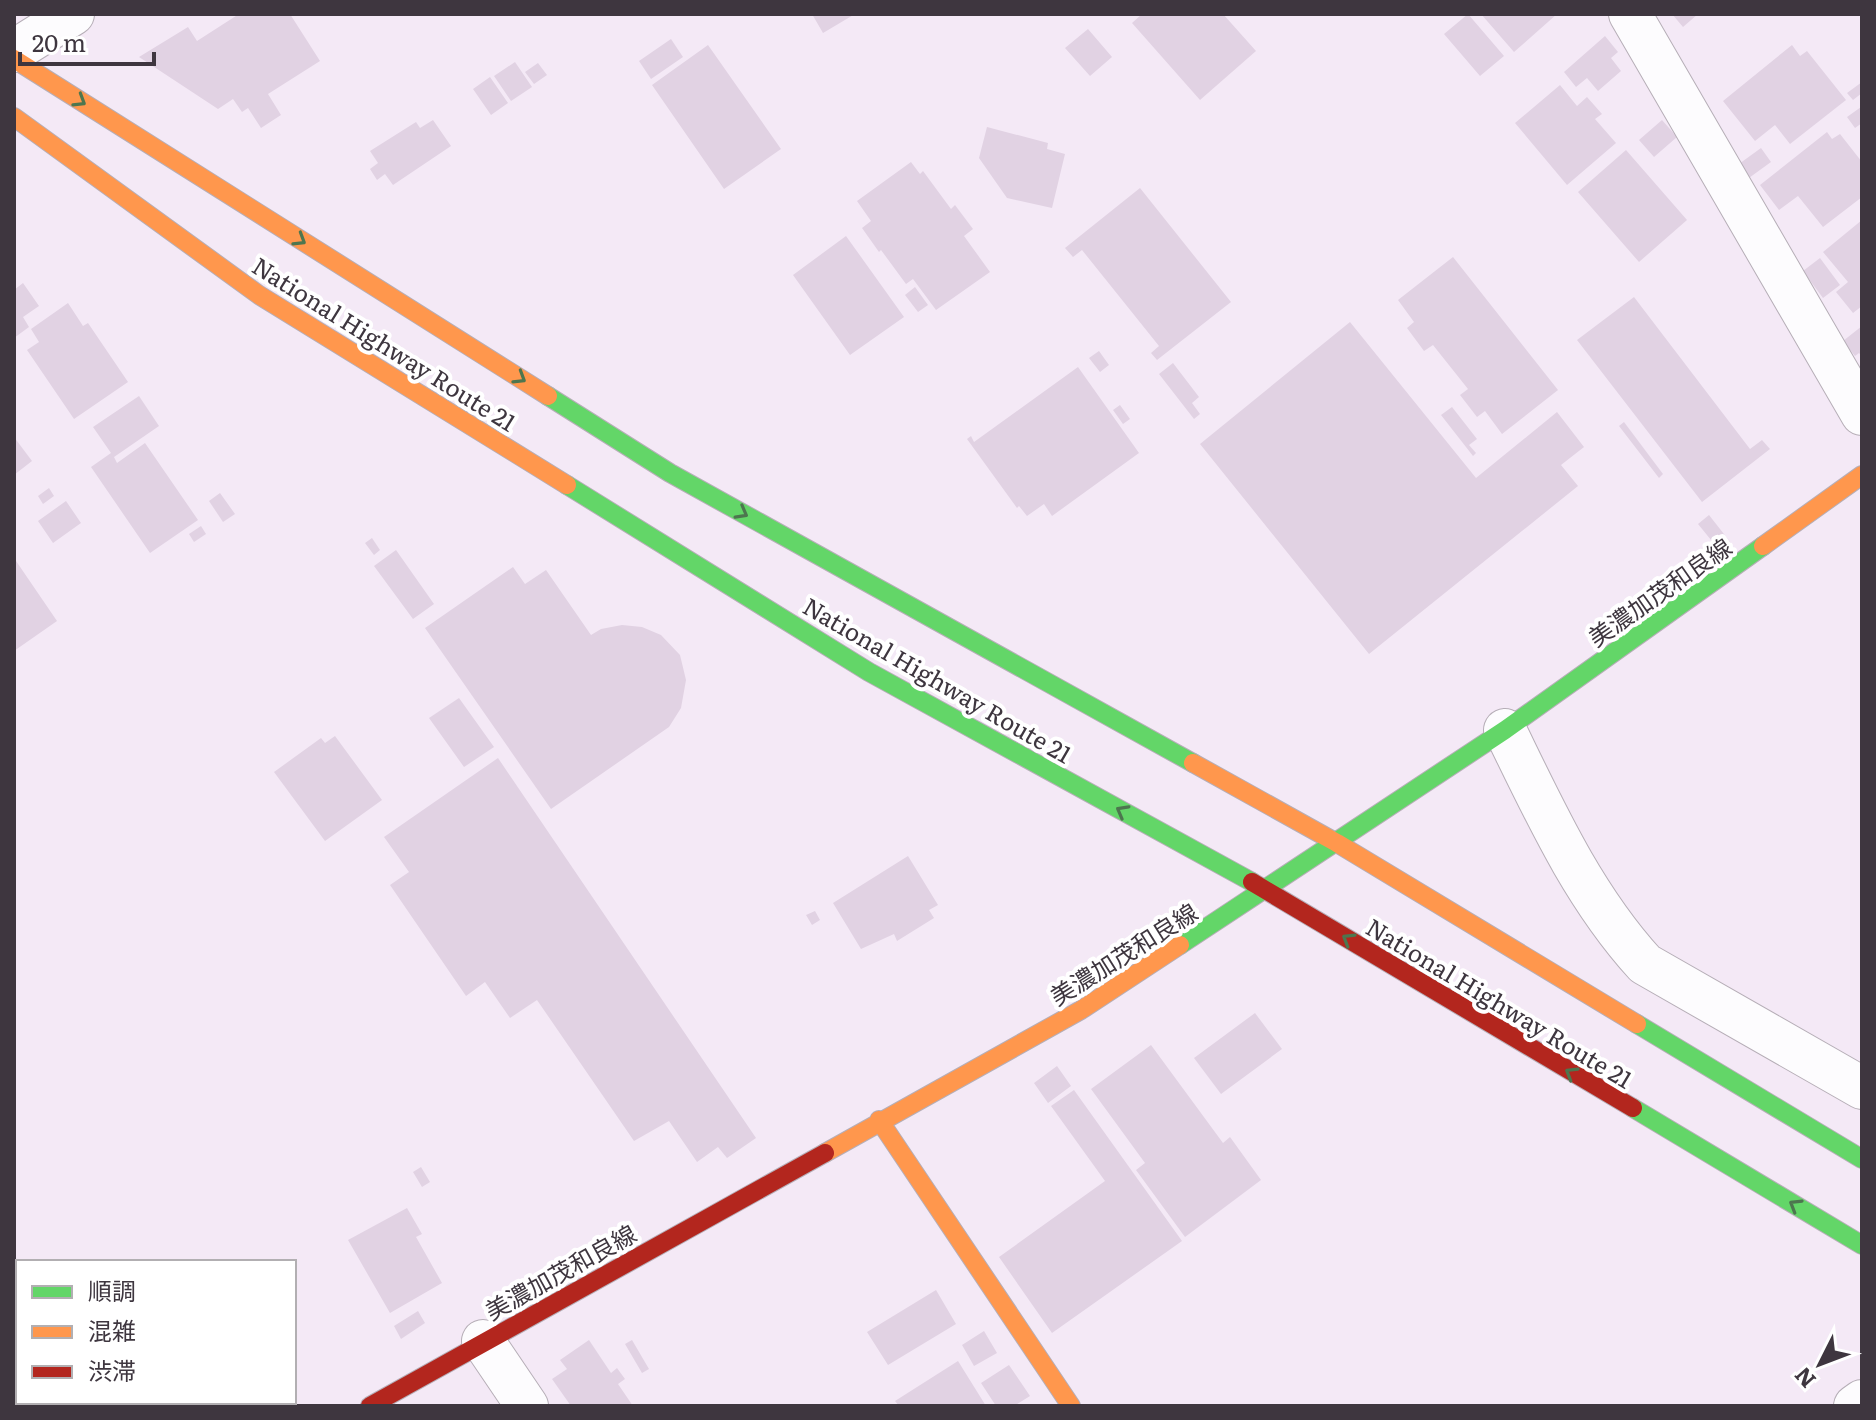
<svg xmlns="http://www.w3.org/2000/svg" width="1876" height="1420" viewBox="0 0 1876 1420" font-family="Literata,'Noto Sans JP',serif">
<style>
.building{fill:#e1d2e3}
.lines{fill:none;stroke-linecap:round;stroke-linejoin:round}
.street-casing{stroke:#b6aeb7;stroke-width:44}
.fast-casing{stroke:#b6aeb7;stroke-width:20}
.slow-casing{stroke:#b6aeb7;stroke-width:20}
.jam-casing{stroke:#b6aeb7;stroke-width:20}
.street{stroke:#fdfcfe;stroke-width:42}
.fast{stroke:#63d668;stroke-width:18}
.slow{stroke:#ff974d;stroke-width:18}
.jam{stroke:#b3261e;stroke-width:18}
.oneway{stroke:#4d764f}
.labels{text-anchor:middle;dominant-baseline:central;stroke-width:8;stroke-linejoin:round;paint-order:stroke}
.street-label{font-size:24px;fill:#3e363f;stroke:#fff}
</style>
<rect width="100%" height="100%" fill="#f4e9f6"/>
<path class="building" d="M239,14H290L320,61L268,94L281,115L261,128L248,108L242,112L233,99L218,109L139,57L188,27L197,41Z
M812,14H855L823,33Z
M1142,14H1223L1256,51L1200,100L1132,23Z
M1468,14L1504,56L1480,76L1444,34Z
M1481,14H1557L1514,52Z
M1672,14H1698L1683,27Z
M1088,29L1112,57L1090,76L1065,48Z
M1605,36L1618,52L1611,58L1621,71L1598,91L1587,78L1576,87L1564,72Z
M671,39L683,57L651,79L639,61Z
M708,45L781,149L724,189L652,85Z
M1792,45L1800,56L1807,51L1846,100L1790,144L1775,125L1755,141L1723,101Z
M515,62L532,87L511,101L494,76Z
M538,63L547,75L534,84L525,72Z
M490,77L508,103L491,115L473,89Z
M1862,82V93L1853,100L1847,93Z
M1560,85L1577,106L1587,97L1602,114L1595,119L1616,143L1567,185L1515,123Z
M1861,107L1862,123L1855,128L1847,117Z
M433,120L451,146L393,185L385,174L377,180L370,169L378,163L370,151L416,122L420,128Z
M1662,120L1677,137L1654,157L1639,140Z
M987,127L1048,143L1047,149L1065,154L1052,208L1007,198L979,158Z
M1827,132L1832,139L1840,134L1862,162V197L1823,227L1798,196L1779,210L1760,185Z
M1761,148L1771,162L1742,183L1732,169Z
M1626,150L1687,220L1639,262L1578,192Z
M911,162L920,174L923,171L951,209L955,205L973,229L964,236L990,272L936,310L913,279L906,284L881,250L879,252L862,228L871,221L857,201Z
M1140,188L1231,302L1157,360L1151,353L1159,346L1082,250L1073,257L1065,248Z
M1862,220V306L1853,313L1836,292L1848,282L1823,252Z
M846,236L904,317L850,355L793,275Z
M1453,257L1558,390L1502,434L1485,411L1477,417L1460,395L1468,389L1433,345L1424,351L1407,328L1414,322L1398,300Z
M1820,258L1840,285L1823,298L1803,271Z
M23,283L39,306L23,317L29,327L14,338V290Z
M915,287L928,305L918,312L905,295Z
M1634,297L1750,449L1762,440L1770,449L1702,502L1577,340Z
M68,303L83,326L88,323L128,382L74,419L27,350L39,342L31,329Z
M1350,322L1476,478L1557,412L1584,447L1561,465L1578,486L1369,654L1200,444Z
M1862,326V357L1859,353L1855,356L1843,341Z
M1099,351L1109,365L1100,372L1089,358Z
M1173,363L1199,397L1192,403L1200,414L1194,419L1159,374Z
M1078,367L1139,453L1052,516L1044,504L1027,516L1019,506L1017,508L967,439L971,436L974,442Z
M139,396L159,426L114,457L117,463L145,443L198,520L150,553L91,467L111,453L93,427Z
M1120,405L1130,419L1123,424L1113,410Z
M1452,407L1477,439L1469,445L1476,453L1473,456L1441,415Z
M1624,422L1663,474L1659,478L1619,426Z
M14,437L32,461L14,475Z
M49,488L54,496L43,504L38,496Z
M220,493L235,514L223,522L209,501Z
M66,501L81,523L53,543L38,521Z
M1709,515L1731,543L1720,551L1698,524Z
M201,526L206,534L194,542L189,534Z
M372,538L380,550L374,555L365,543Z
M396,550L434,604L413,619L374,566Z
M14,558L57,621L14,651Z
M513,567L525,584L546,570L591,635L601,629L622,625L642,627L661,635L680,655L686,680L681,708L669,727L551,809L425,628Z
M459,698L494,747L464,767L429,718Z
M335,736L382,800L325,841L274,772L321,738L325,743Z
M498,758L756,1138L727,1158L718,1147L697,1162L669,1121L634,1141L537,1000L510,1018L485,982L466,996L390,885L409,872L384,837Z
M908,856L938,905L929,910L934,918L897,941L894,934L861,949L833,903Z
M815,911L820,920L812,925L806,915Z
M1255,1013L1282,1049L1221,1094L1194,1058Z
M1151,1045L1223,1143L1230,1137L1261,1180L1185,1237L1136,1170L1145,1163L1091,1089Z
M1057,1066L1071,1086L1048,1103L1034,1083Z
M1074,1090L1182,1241L1052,1333L999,1257L1105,1181L1051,1106Z
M421,1167L430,1182L422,1187L413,1172Z
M407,1208L422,1234L416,1237L442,1283L390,1313L348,1240Z
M936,1290L956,1324L888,1365L867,1332Z
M418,1311L425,1323L401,1339L394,1326Z
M984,1331L997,1353L974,1366L962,1345Z
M589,1340L611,1373L617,1368L625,1379L618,1384L633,1406H571L552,1379L567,1369L560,1360Z
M632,1340L649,1369L642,1373L625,1344Z
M958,1361L986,1406H899L895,1401Z
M1009,1365L1030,1396L1014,1406H996L981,1383Z"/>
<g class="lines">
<defs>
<path id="street" d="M1630,14L1862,414
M14,51L73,14
M1505,730C1545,812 1583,896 1645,964L1862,1088
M483,1341L527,1406
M1855,1406L1862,1401"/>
<path id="fast" d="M548,396L670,473L1193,763
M567,485L869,672L1252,882
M1180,945L1505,730L1763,546
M1637,1024L1862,1159
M1633,1108L1862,1245"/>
<path id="slow" d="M14,59L548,396
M14,117L259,295L567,485
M1763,546L1862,475
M1193,763L1337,843L1637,1024
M879,1120L1071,1406
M825,1153L1081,1010L1180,945"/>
<path id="jam" d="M1252,882L1633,1108
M370,1406L825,1153"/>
</defs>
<use href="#street" class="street-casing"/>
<use href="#fast" class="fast-casing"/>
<use href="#slow" class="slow-casing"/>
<use href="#jam" class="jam-casing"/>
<use href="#street" class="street"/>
<use href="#fast" class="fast"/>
<use href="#slow" class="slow"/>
<use href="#jam" class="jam"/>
</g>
<defs><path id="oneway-chevron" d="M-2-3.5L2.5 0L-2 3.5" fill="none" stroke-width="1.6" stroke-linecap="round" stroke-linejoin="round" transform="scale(2)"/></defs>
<g class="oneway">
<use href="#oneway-chevron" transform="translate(80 101) rotate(32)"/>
<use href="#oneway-chevron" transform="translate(300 240) rotate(32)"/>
<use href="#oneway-chevron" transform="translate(520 378) rotate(32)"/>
<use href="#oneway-chevron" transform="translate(742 513) rotate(29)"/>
<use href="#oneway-chevron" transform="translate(1122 811) rotate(-151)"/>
<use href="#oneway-chevron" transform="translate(1348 939) rotate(-149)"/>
<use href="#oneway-chevron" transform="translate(1571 1073) rotate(-149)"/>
<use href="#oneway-chevron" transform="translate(1795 1205) rotate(-149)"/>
</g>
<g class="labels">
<g class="street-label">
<text transform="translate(385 343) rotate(32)">National Highway Route 21</text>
<text transform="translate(1659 591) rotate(-35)">美濃加茂和良線</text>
<text transform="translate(938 679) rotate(30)">National Highway Route 21</text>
<text transform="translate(1123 953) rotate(-32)">美濃加茂和良線</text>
<text transform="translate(1500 1002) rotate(31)">National Highway Route 21</text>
<text transform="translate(560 1271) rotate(-29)">美濃加茂和良線</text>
</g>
</g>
<rect width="1876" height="1420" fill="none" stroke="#3e363f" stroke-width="32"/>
<rect x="16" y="1260" width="280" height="144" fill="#ffffff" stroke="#b2afb2" stroke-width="2"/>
<rect x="32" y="1286" width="40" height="12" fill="#63d668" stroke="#b2afb2" stroke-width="2"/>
<text x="88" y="1300" font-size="24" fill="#3e363f">順調</text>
<rect x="32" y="1326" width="40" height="12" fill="#ff974d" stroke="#b2afb2" stroke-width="2"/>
<text x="88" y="1340" font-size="24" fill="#3e363f">混雑</text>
<rect x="32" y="1366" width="40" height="12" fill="#b3261e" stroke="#b2afb2" stroke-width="2"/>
<text x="88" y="1380" font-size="24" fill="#3e363f">渋滞</text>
<g transform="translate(1820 1364) rotate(228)" stroke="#ffffff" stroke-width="6" paint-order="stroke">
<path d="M0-6L14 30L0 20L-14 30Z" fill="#3e363f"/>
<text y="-12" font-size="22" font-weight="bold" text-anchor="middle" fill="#3e363f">N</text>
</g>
<path d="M20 52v12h134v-12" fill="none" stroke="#3e363f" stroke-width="4"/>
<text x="32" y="52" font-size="24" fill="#3e363f" stroke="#ffffff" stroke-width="6" paint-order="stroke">20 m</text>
</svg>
